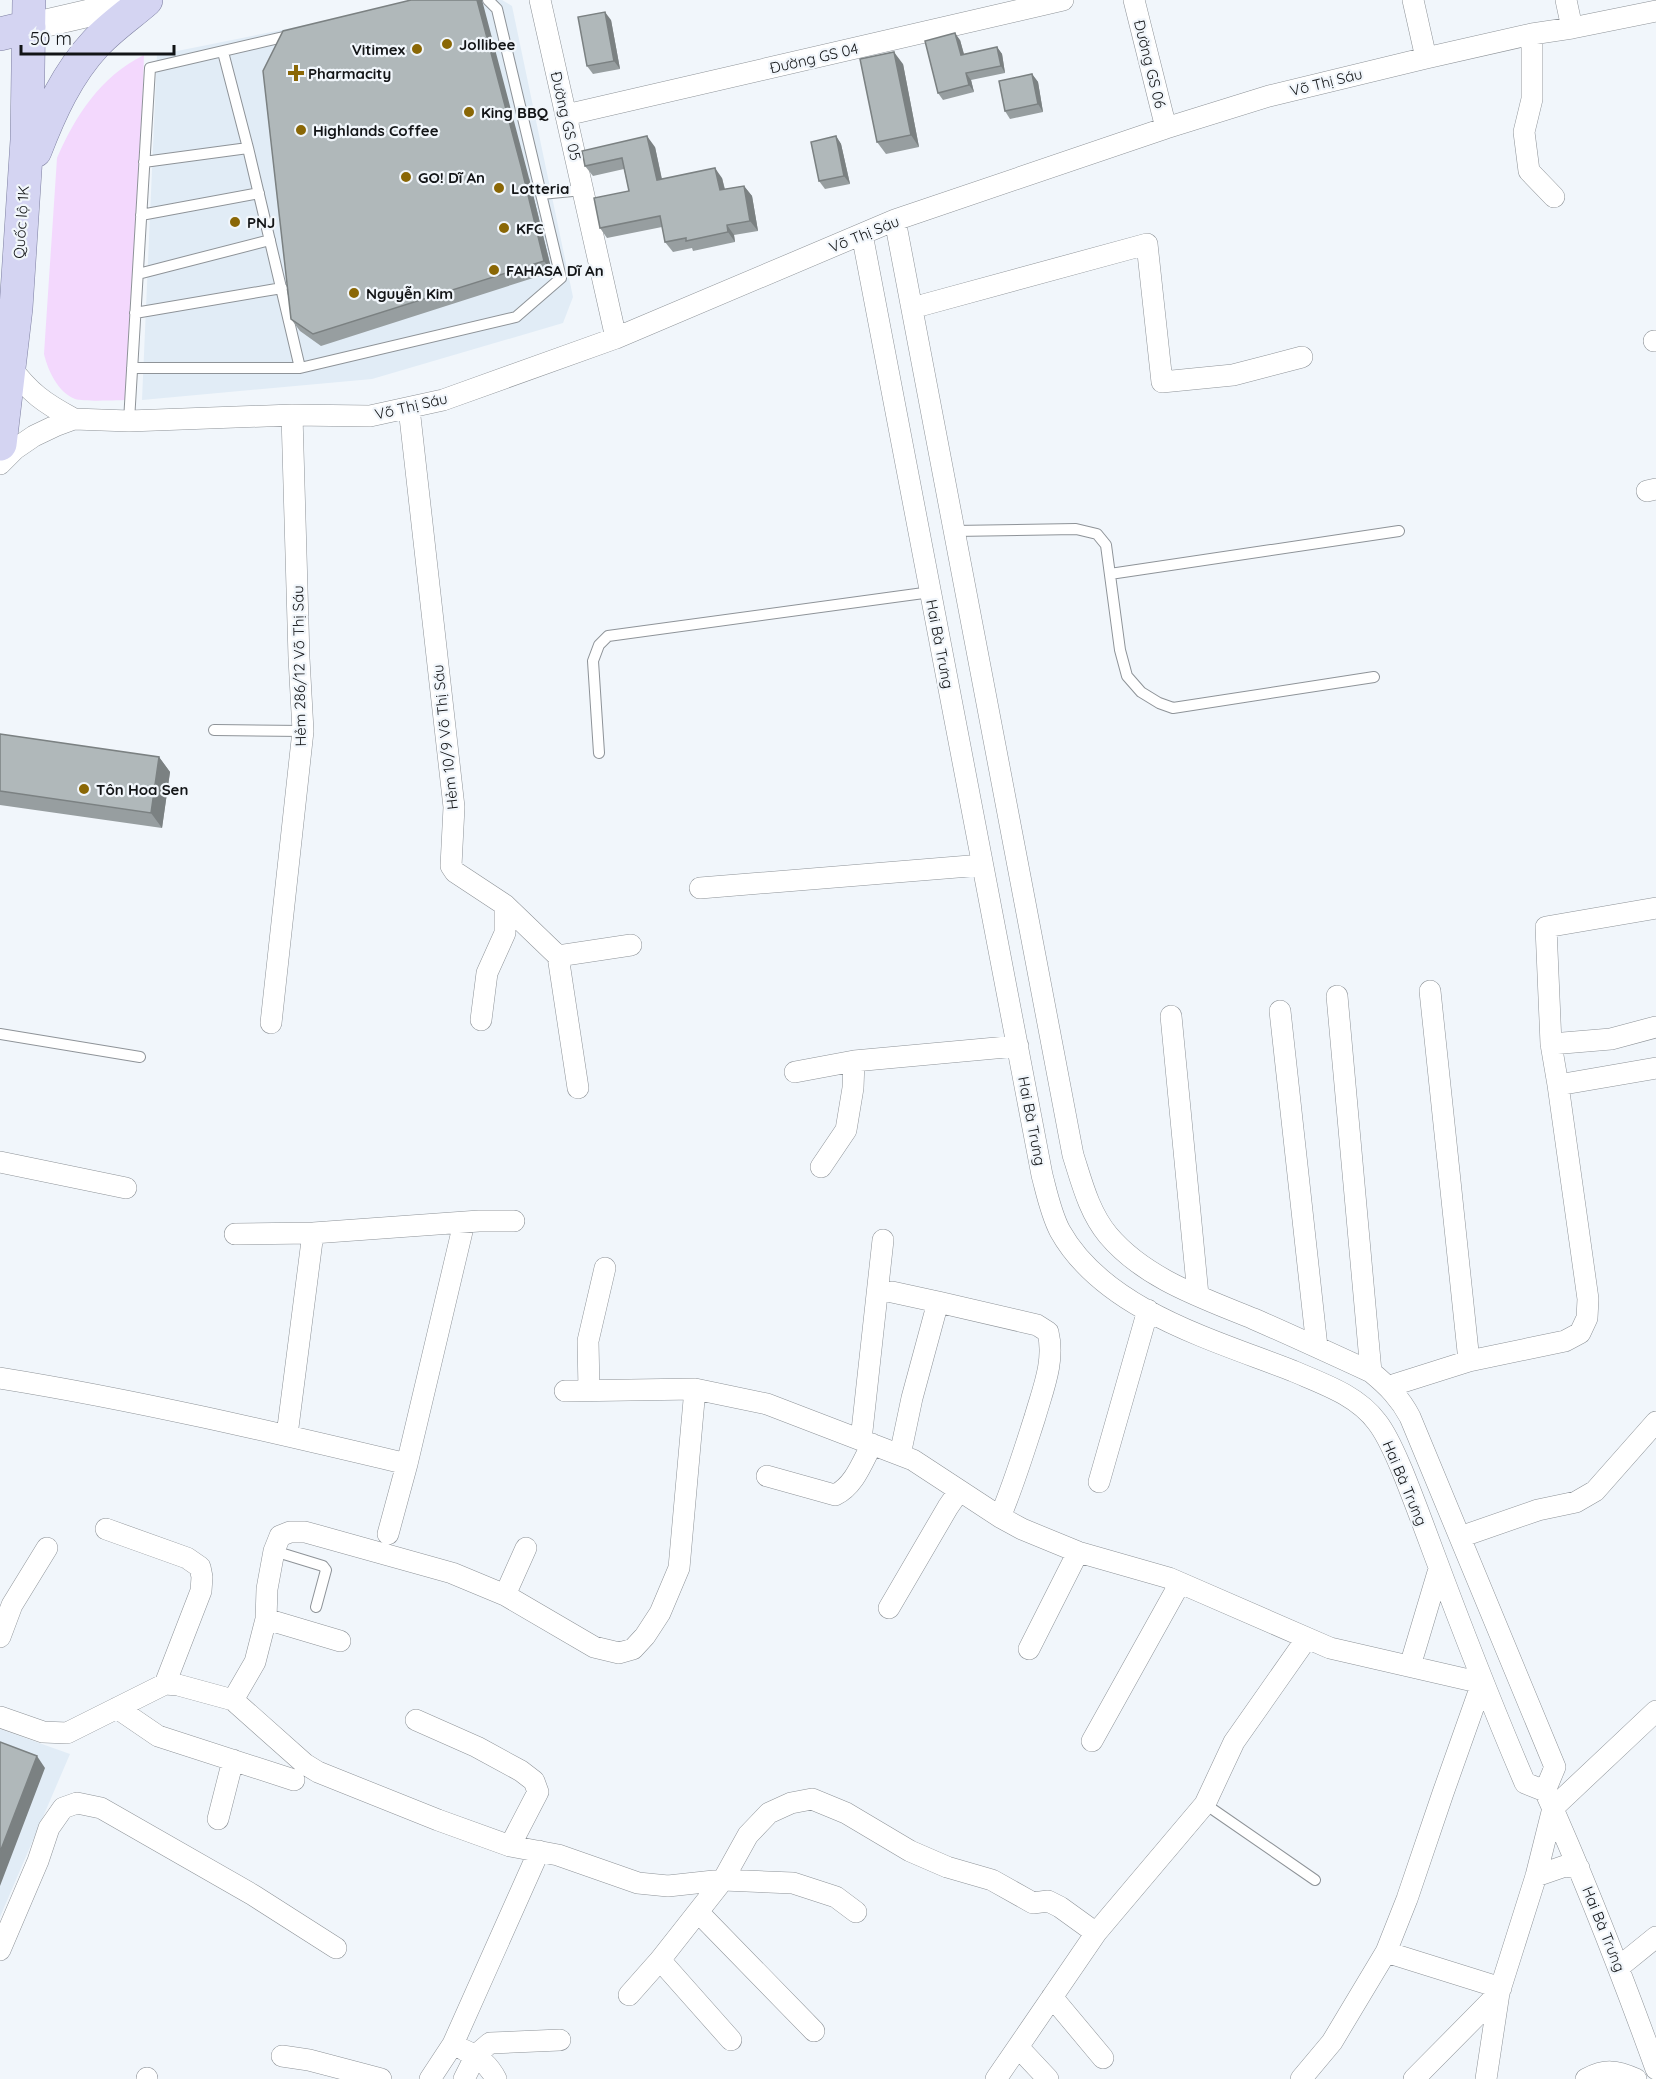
<svg xmlns="http://www.w3.org/2000/svg" width="1656" height="2079" viewBox="0 0 1656 2079" font-family="Quicksand,sans-serif">
<style>
.built{fill:#e1ecf6}
.green{fill:#f3d8fd}
.lines{fill:none;stroke-linecap:round;stroke-linejoin:round}
.service-casing{stroke:#8e9398;stroke-width:12}
.minor-casing{stroke:#8e9398;stroke-width:22}
.tertiary-casing{stroke:#8e9398;stroke-width:28}
.primary-casing{stroke:#7d7fa0;stroke-width:34}
.service{stroke:#fff;stroke-width:10}
.minor{stroke:#fff;stroke-width:21}
.tertiary{stroke:#fff;stroke-width:27}
.primary{stroke:#d4d4f2;stroke-width:33}
.wall{fill:#979ea0}
.shaded-wall{fill:#7b8182}
.building{fill:#b0b8ba;stroke:#7b8182;stroke-width:1.5}
.poi-dot{fill:#8a6706;stroke:#f1f6fb;stroke-width:2}
.labels{text-anchor:middle;dominant-baseline:central;stroke-width:4.5;stroke-linejoin:round;paint-order:stroke}
.poi-label{font-size:15px;font-weight:bold;fill:#121416;stroke:#f1f6fb;text-anchor:start}
.street-label{font-size:15px;fill:#121416;stroke:#f1f6fb}
</style>
<rect width="100%" height="100%" fill="#f1f6fb"/>
<path class="built" d="M431,0H502L512,6L573,297L563,323L372,379L142,400L157,55Z
M0,1729L70,1754L0,1917Z"/>
<path class="green" d="M144,55L132,400C119,400 85,402 75,399C58,392 48,371 44,354L57,158C75,116 101,76 144,55Z"/>
<g class="lines">
<defs>
<path id="service" d="M223,52L248,148L300,368
M144,162L248,148
M541,194L583,190
M141,215L259,193
M138,274L270,240
M135,313L282,288
M132,368H300L516,317L561,278L497,9L488,0
M129,421L150,68L292,35
M954,531L1076,529L1097,534L1106,545L1120,650L1127,676L1141,692L1159,703L1173,708L1374,677
M1110,574L1399,531
M214,730L303,731
M599,753L593,661L599,645L608,636L931,592
M0,1034L140,1057
M274,1551L323,1566L326,1570L316,1607
M1205,1804L1315,1880"/>
<path id="minor" d="M540,0L616,338
M1134,0L1166,128
M1413,0L1426,58
M1566,0L1572,28
M1532,34V99L1524,132L1529,171L1554,197
M566,115L1063,0
M895,220L1073,1155C1082,1183 1089,1212 1108,1235C1145,1279 1203,1298 1254,1319C1293,1336 1332,1354 1371,1372C1388,1386 1400,1398 1410,1417L1555,1767L1545,1791
M862,234L1042,1175C1047,1194 1051,1214 1060,1231C1104,1310 1214,1340 1293,1371C1323,1384 1357,1395 1377,1422C1388,1436 1395,1454 1402,1470C1413,1497 1423,1524 1433,1551C1462,1629 1492,1706 1525,1783L1545,1791C1586,1882 1622,1975 1656,2069
M912,308L1147,244L1162,382L1233,375L1302,357
M1654,341H1656
M9,365C30,393 44,403 74,419
M409,408L454,807L451,866L455,872L505,905L558,956L578,1088
M0,464L15,449L34,436L55,426L74,419L129,421L292,415L370,416L443,400L616,338L895,220L1166,128L1269,96L1426,58L1532,34L1572,28L1656,11
M1647,491L1656,489
M700,888L982,865
M558,956L631,945
M1430,991L1469,1361
M1337,996L1371,1372
M1280,1011L1317,1347
M1171,1016L1198,1295
M481,1020L487,973L505,933V905
M271,1023L303,731L299,658L292,415
M1551,1044L1546,927L1656,908
M795,1072L854,1061L1018,1046
M1558,1085L1551,1044L1611,1039L1656,1027
M0,1162L126,1188
M821,1167L846,1130L853,1088L854,1061
M235,1234L313,1233L479,1221H514
M892,1292L938,1302L912,1398L900,1455
M938,1302L1037,1325L1048,1332C1055,1361 1043,1389 1035,1417C1024,1451 1014,1484 1000,1517
M0,1378C137,1400 272,1432 407,1464
M1390,1386L1469,1361L1565,1341L1580,1333L1587,1318L1588,1299L1558,1085L1656,1068
M589,1390L588,1341L605,1268
M565,1391L695,1389L767,1404L913,1460L1000,1517L1022,1529L1078,1552L1169,1578L1330,1648L1482,1683L1443,1793L1407,1899L1386,1952L1332,2042L1301,2079
M287,1435L313,1233
M861,1440L883,1240
M767,1476L835,1495C854,1486 862,1463 872,1444
M1099,1482L1148,1310
M106,1529L187,1558L200,1567L202,1577L201,1591L165,1684
M388,1534L407,1464L464,1223
M1460,1537L1538,1510L1576,1502L1595,1491L1656,1422
M505,1595L526,1548
M889,1608L948,1507L959,1491
M266,1619L340,1641
M0,1637L12,1605L47,1548
M1029,1649L1078,1552
M1410,1666L1439,1569
M233,1700L255,1662L266,1619L267,1589L274,1551L280,1536L290,1532H305L452,1573L505,1595L594,1647L619,1653L633,1649L645,1636L660,1613L679,1568L695,1389
M117,1708L158,1736L294,1780
M0,1717L43,1732L67,1733L165,1684L178,1685L233,1700L305,1764L318,1772L438,1820L510,1846L558,1855L638,1883L668,1886L723,1880L748,1835L769,1813L791,1803L812,1799L846,1813L910,1851L947,1867L992,1880L1033,1903L1048,1901L1060,1907L1096,1933
M416,1720L477,1747L521,1771L534,1781L538,1792L510,1846
M1092,1741L1180,1583
M218,1819L233,1760
M1536,1876L1565,1866L1579,1868
M698,1912L814,2031
M0,1950L38,1861L49,1828L63,1808L77,1803L101,1808L253,1895L336,1948
M1386,1952L1501,1988
M660,1960L731,2040
M1619,1967L1656,1937
M629,1995L660,1960L723,1880L793,1883L836,1897L856,1912
M1052,1997L1103,2058
M1018,2047L1048,2079
M464,2050C478,2056 489,2065 496,2079
M282,2056L309,2060L381,2079
M147,2079V2078
M430,2079L453,2044L539,1851
M464,2079L476,2055L490,2043L560,2040
M996,2079L1096,1933L1205,1804L1234,1742L1307,1638
M1414,2079L1499,1993
M1486,2079L1499,1993L1536,1876L1553,1808L1656,1711
M1586,2079C1605,2069 1616,2070 1636,2079"/>
<path id="tertiary" d="M29,27L145,0"/>
<path id="primary" d="M0,34L29,27
M35,151C50,112 67,74 96,43C111,27 130,14 146,0
M0,444L16,308L27,140L29,0"/>
</defs>
<use href="#service" class="service-casing"/>
<use href="#minor" class="minor-casing"/>
<use href="#tertiary" class="tertiary-casing"/>
<use href="#primary" class="primary-casing"/>
<use href="#service" class="service"/>
<use href="#minor" class="minor"/>
<use href="#tertiary" class="tertiary"/>
<use href="#primary" class="primary"/>
</g>
<path class="wall" d="M611,20L620,69L593,74L587,66Z
M960,40L964,54L997,47L1002,54L1005,73L971,80L974,92L943,100L938,93Z
M903,64L919,147L886,154L877,142Z
M1032,74L1038,82L1043,112L1010,119L1005,111Z
M836,136L841,144L850,184L825,189L819,181Z
M655,147L662,179L722,178L725,189L744,186L752,196L758,231L734,235L735,242L693,251L692,248L673,252L665,242L662,227L607,238L600,228L629,191L624,169L593,176L585,166Z
M529,178L552,272L321,346L300,331L291,319Z
M0,734L159,757L170,772L162,828L0,805Z"/>
<path class="shaded-wall" d="M477,0H482L529,178L552,272L544,261Z
M605,12L611,20L620,69L614,61Z
M955,33L960,40L966,62L961,55Z
M997,47L1002,54L1005,73L1001,66Z
M894,52L903,64L919,147L911,135Z
M966,73L971,80L974,92L969,85Z
M1032,74L1038,82L1043,112L1038,104Z
M647,136L655,147L664,190L657,180Z
M836,136L841,144L850,184L844,176Z
M715,168L722,178L727,200L720,190Z
M744,186L752,196L758,231L750,221Z
M727,225L734,235L735,242L728,232Z
M159,757L170,772L162,828L151,813Z
M37,1756L45,1768L0,1886V1852Z"/>
<path class="building" d="M411,0H477L521,166L544,261L313,334L291,319L263,71L283,31Z
M605,12L614,61L587,66L578,17Z
M955,33L961,55L997,47L1001,66L966,73L969,85L938,93L925,41Z
M894,52L911,135L877,142L860,59Z
M1032,74L1038,104L1005,111L999,81Z
M647,136L657,180L715,168L720,190L744,186L750,221L727,225L728,232L686,241V238L665,242L660,216L600,228L594,198L629,191L622,158L585,166L582,151Z
M836,136L844,176L819,181L811,142Z
M0,734L159,757L151,813L0,791Z
M0,1742L37,1756L0,1852Z"/>
<g class="poi-dot">
<circle cx="447" cy="44" r="6"/>
<circle cx="417" cy="49" r="6"/>
<path d="M293 64h6v6h6v6h-6v6h-6v-6h-6v-6h6z"/>
<circle cx="469" cy="112" r="6"/>
<circle cx="301" cy="130" r="6"/>
<circle cx="406" cy="177" r="6"/>
<circle cx="499" cy="188" r="6"/>
<circle cx="235" cy="222" r="6"/>
<circle cx="504" cy="228" r="6"/>
<circle cx="494" cy="270" r="6"/>
<circle cx="354" cy="293" r="6"/>
<circle cx="84" cy="789" r="6"/>
</g>
<g class="labels">
<g class="poi-label">
<text x="459" y="44">Jollibee</text>
<text x="405" y="49" text-anchor="end">Vitimex</text>
<text x="308" y="73">Pharmacity</text>
<text x="481" y="112">King BBQ</text>
<text x="313" y="130">Highlands Coffee</text>
<text x="418" y="177">GO! Dĩ An</text>
<text x="511" y="188">Lotteria</text>
<text x="247" y="222">PNJ</text>
<text x="516" y="228">KFC</text>
<text x="506" y="270">FAHASA Dĩ An</text>
<text x="366" y="293">Nguyễn Kim</text>
<text x="96" y="789">Tôn Hoa Sen</text>
</g>
<g class="street-label">
<text transform="translate(814 58) rotate(-13)">Đường GS 04</text>
<text transform="translate(1150 64) rotate(76)">Đường GS 06</text>
<text transform="translate(1326 82) rotate(-14)">Võ Thị Sáu</text>
<text transform="translate(566 116) rotate(77)">Đường GS 05</text>
<text transform="translate(21 222) rotate(-86)">Quốc lộ 1K</text>
<text transform="translate(864 234) rotate(-22)">Võ Thị Sáu</text>
<text transform="translate(411 406) rotate(-13)">Võ Thị Sáu</text>
<text transform="translate(940 644) rotate(79)">Hai Bà Trưng</text>
<text transform="translate(299 666) rotate(-91)">Hẻm 286/12 Võ Thị Sáu</text>
<text transform="translate(445 737) rotate(-96)">Hẻm 10/9 Võ Thị Sáu</text>
<text transform="translate(1032 1121) rotate(79)">Hai Bà Trưng</text>
<text transform="translate(1405 1483) rotate(67)">Hai Bà Trưng</text>
<text transform="translate(1604 1929) rotate(68)">Hai Bà Trưng</text>
</g>
</g>
<path d="M21 45v9h153v-9" fill="none" stroke="#121416" stroke-width="3"/>
<text x="30" y="45" font-size="18" fill="#121416" stroke="#f1f6fb" stroke-width="4.5" paint-order="stroke">50 m</text>
</svg>
